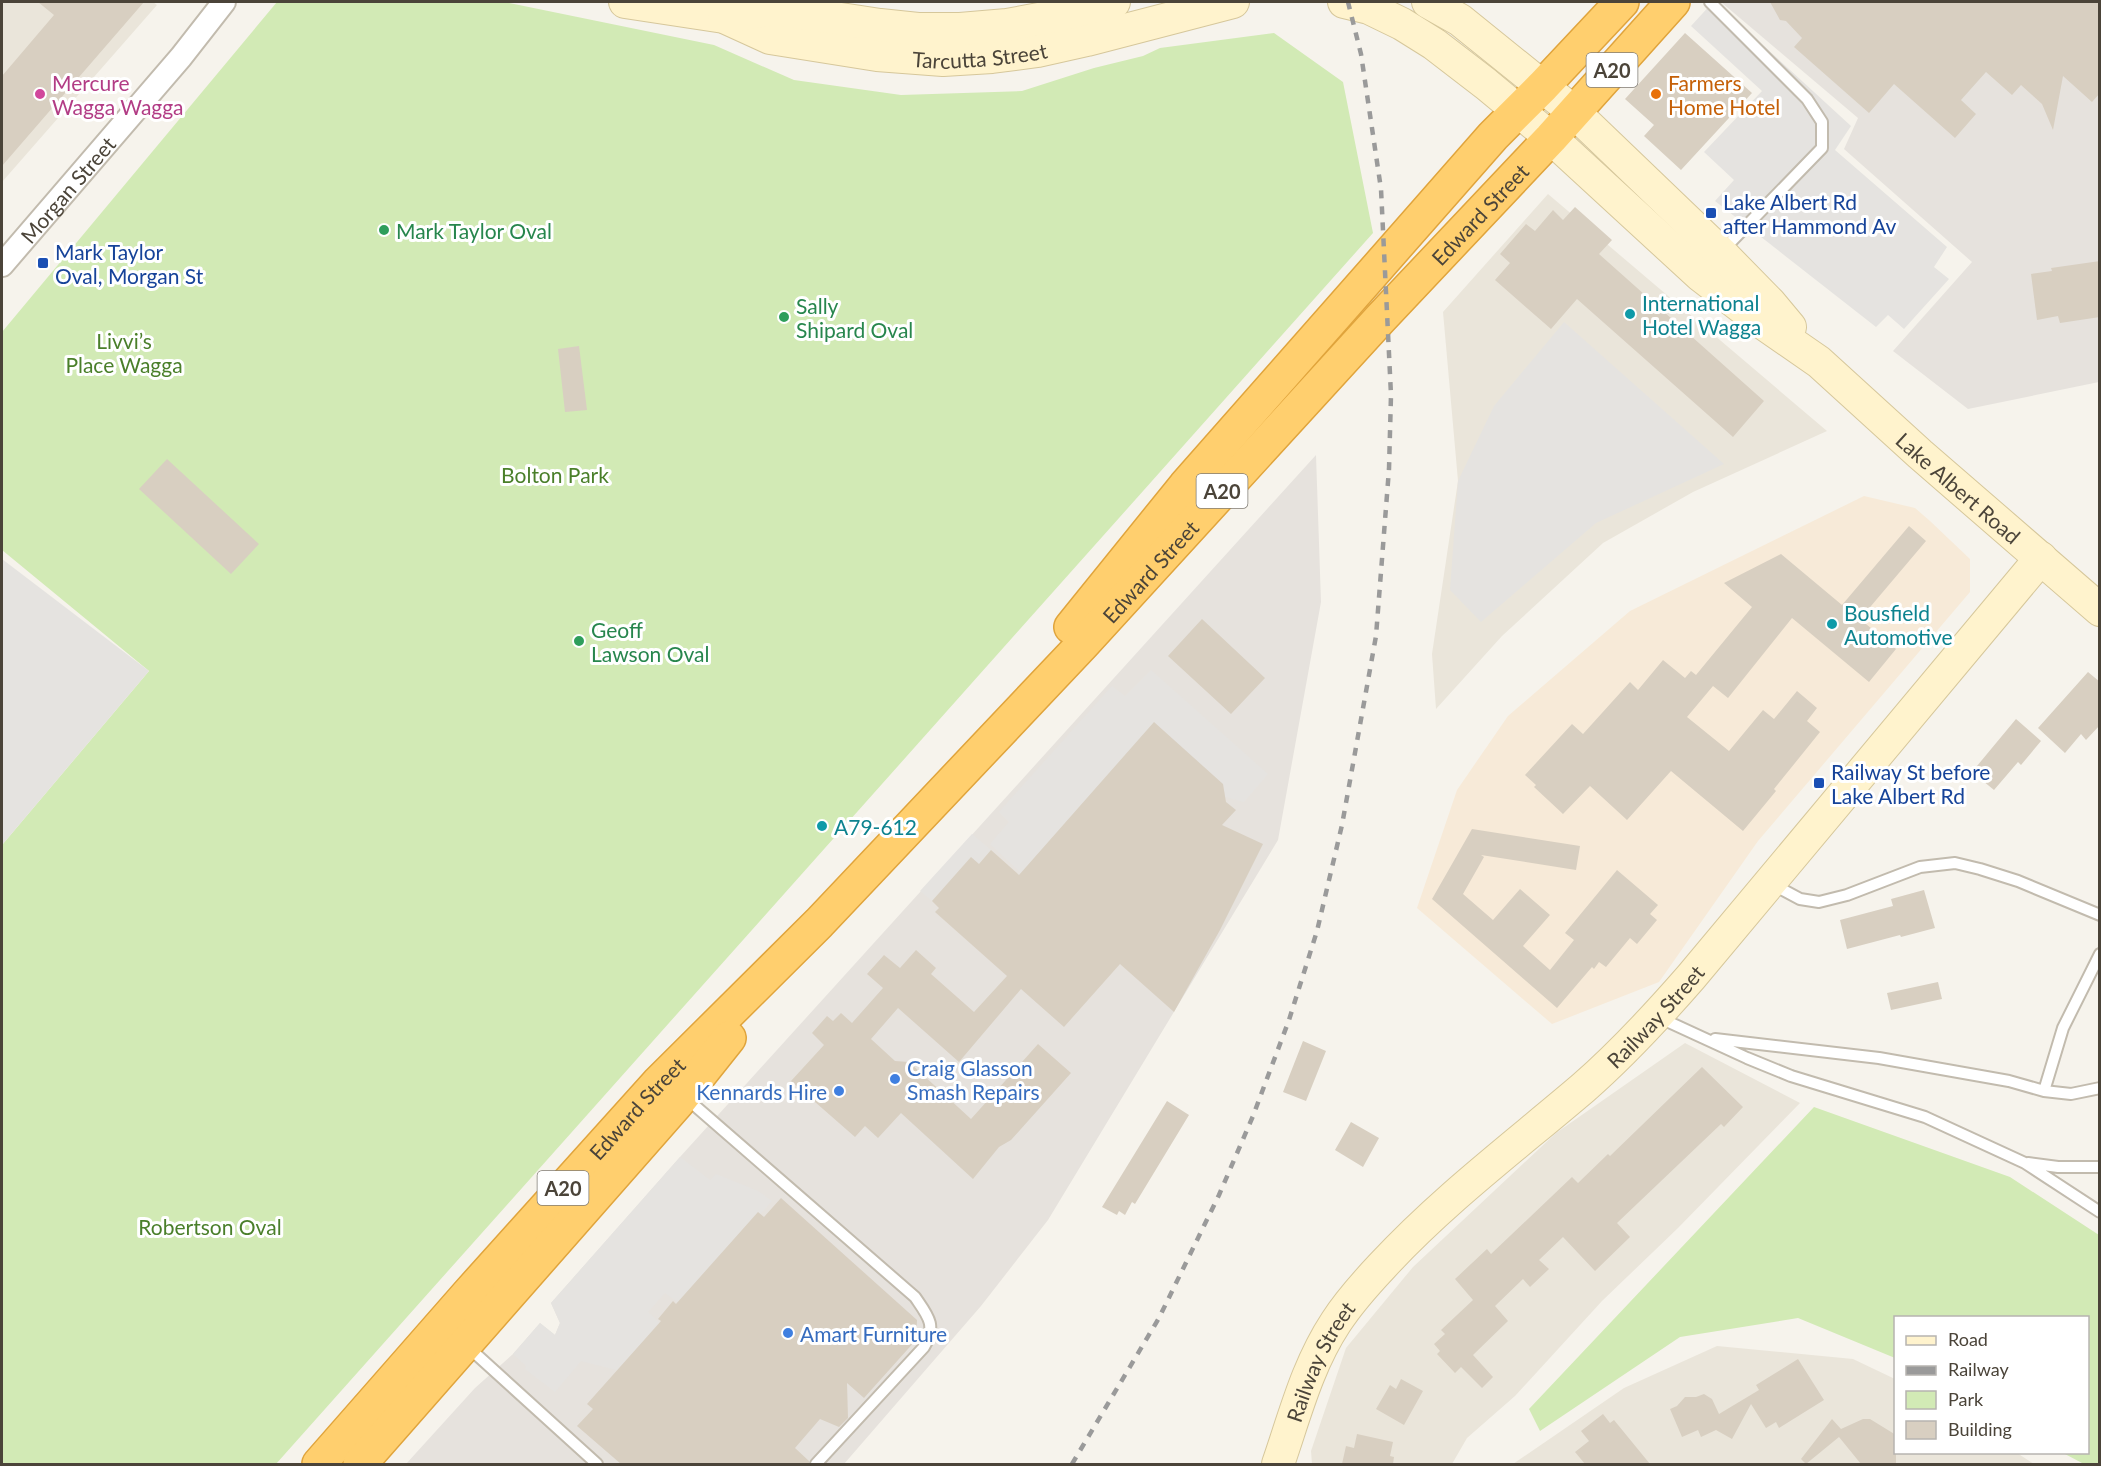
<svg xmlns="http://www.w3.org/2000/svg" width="2101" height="1466" viewBox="0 0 2101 1466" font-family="Lato,sans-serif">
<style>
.residential{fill:#eae5da}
.commercial{fill:#f7ead8}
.industrial{fill:#e6e2dd}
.green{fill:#d2eab5}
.parking{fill:#e5e3e0}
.building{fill:#d8cfc1}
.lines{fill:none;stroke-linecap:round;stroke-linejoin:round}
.lane-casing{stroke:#c2bbae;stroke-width:14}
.street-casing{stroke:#c2bbae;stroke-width:26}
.secondary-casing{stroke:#d6c79b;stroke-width:34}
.highway-casing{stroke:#e0a43c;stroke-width:36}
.lane{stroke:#fff;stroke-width:10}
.street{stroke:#fff;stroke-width:22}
.secondary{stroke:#fff3cd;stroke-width:32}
.highway{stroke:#ffcf6e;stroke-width:33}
.rail{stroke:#9a9a9a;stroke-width:4.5;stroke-dasharray:8 8;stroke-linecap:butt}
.hotel-dot{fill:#d1479c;stroke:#fff;stroke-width:2}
.food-dot{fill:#e8710a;stroke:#fff;stroke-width:2}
.transit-dot{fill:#1a4fb4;stroke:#fff;stroke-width:2}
.leisure-dot{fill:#2e9e5b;stroke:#fff;stroke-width:2}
.culture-dot{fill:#0f9aa8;stroke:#fff;stroke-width:2}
.shop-dot{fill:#3f7fe0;stroke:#fff;stroke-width:2}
.labels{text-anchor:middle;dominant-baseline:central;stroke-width:6;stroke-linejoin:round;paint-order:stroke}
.shield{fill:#fff;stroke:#817c74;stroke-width:1.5}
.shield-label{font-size:20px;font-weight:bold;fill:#4b4439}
.street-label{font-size:21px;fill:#4b4439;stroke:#fff}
.hotel-label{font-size:21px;fill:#b23c85;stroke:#fff;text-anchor:start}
.food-label{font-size:21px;fill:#c56008;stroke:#fff;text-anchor:start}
.transit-label{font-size:21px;fill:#164399;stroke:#fff;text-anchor:start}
.leisure-label{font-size:21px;fill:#27864d;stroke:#fff;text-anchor:start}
.culture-label{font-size:21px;fill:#0d838f;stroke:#fff;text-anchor:start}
.park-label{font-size:21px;fill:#4a7f2a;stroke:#fff}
.shop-label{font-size:21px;fill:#366cbe;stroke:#fff;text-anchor:start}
</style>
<rect width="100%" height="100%" fill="#f6f3ec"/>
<path class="residential" d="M2,2H153L157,5L2,182Z
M1548,194L1827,431L1693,492L1603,543L1502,636L1436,709L1432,654L1458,481L1443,312Z
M1685,1043L1800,1103L1678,1228L1602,1301L1515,1396L1467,1438L1452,1464H1312L1311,1451L1346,1348L1413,1267L1556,1133Z
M1717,1346L1853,1359L1895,1379L1896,1452L2017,1453L2034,1464H1513L1624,1388Z"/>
<path class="commercial" d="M1864,496L1915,508L1930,521L1970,559V592L1758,841L1659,982L1552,1024L1417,908L1457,790L1508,716L1630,611Z"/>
<path class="industrial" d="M1721,2H2099V382L1968,409L1893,351L1972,262L1844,149L1858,118Z
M1316,455L1321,602L1278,840L1048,1220L981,1306L844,1464H406L475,1388L513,1354L540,1323L555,1335L560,1323L551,1303L680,1157Z"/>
<path class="green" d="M277,2H504L714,45L794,80L901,95L1022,91L1094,68L1143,56L1160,48L1274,33L1343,82L1373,233L276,1464H2V845L149,671L2,550V332Z
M1814,1107L2010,1177L2099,1235V1464H2084L2063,1453L2088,1452V1318H1896L1895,1358L1798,1318L1680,1337L1540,1431L1529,1409Z"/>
<path class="parking" d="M1713,2H1716L1851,126L1835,150L1947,247L1934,267L1949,279L1904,329L1888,315L1876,327L1715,201L1734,180L1704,152L1762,91L1691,26Z
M1564,322L1724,464L1596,523L1481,622L1450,590L1458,481L1494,406Z
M2,559L149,671L2,845Z
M1151,670L1268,774L1244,802L1225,797L1223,784L1021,873L990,844L1009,822L999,812L1112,686L1125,696Z
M972,834L991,850L979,864L971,857L932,901L920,891Z
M680,1157L710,1180L716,1174L758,1191L772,1201L680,1304L665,1293L648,1312L662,1325L620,1371L581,1361L555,1392L525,1369L526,1366L513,1354L540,1323L555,1335L560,1323L551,1303Z"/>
<path class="building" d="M38,2H144L2,166V76L54,15Z
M1770,2H2100V93L2092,102L2063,76L2053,130L2042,104L2021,85L2012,95L1986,72L1961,100L1976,114L1955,138L1894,84L1869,113L1794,47L1802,38L1786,21L1780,20Z
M1685,33L1752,93L1681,170L1644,136L1654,125L1625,99Z
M1575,207L1612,240L1599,254L1764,401L1733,437L1577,299L1551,329L1495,280L1510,263L1500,254L1526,224L1535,231L1553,210L1563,220Z
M2100,261V317L2060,323L2058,316L2037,320L2031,274L2052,271L2051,268Z
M579,346L587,410L565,412L558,349Z
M167,459L259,544L231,574L139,489Z
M1909,526L1926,541L1860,619L1896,649L1869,682L1792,618L1728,698L1713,686L1687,717L1729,751L1763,710L1774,719L1797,691L1817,708L1807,721L1820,732L1774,789L1776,791L1743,831L1671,771L1627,820L1590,786L1563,814L1534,787L1536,785L1525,775L1572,724L1583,734L1630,682L1638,690L1663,660L1685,678L1691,671L1696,675L1752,607L1724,583L1781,554L1842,605Z
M1202,619L1265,678L1231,714L1168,656Z
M2088,672L2100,682V725L2086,740L2081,734L2065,753L2038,728Z
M2016,719L2041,741L2021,765L2018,762L1994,790L1972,772Z
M1154,722L1223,784L1226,802L1236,810L1222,825L1263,844L1220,930L1174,1012L1120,964L1064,1027L1021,989L959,1062L898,1008L871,1039L895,1061L909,1062L971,1119L1038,1044L1071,1073L1011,1140L999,1147L973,1179L901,1113L878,1138L865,1126L855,1137L791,1081L824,1045L812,1033L827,1016L833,1021L841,1013L852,1023L883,988L867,974L884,955L900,968L916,950L936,968L931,974L974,1012L1007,976L935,912L939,908L932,901L971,857L979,864L991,850L1019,875Z
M1472,829L1580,846L1576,870L1481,855L1484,857L1463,894L1493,920L1520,889L1550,915L1523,946L1550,970L1574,940L1565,933L1617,870L1658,905L1650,914L1657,920L1637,944L1630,938L1606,967L1599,962L1594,969L1592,967L1557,1008L1432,899Z
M1924,890L1935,928L1901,937L1900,935L1847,949L1840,920L1893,906L1891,899Z
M1938,982L1942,999L1891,1010L1887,993Z
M1303,1041L1326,1051L1306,1101L1283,1092Z
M1702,1067L1743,1107L1724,1127L1721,1124L1617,1223L1630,1237L1595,1271L1563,1237L1539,1260L1549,1269L1530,1287L1523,1279L1495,1306L1508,1321L1473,1355L1493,1377L1482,1388L1461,1367L1455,1373L1437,1354L1440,1351L1434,1344L1445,1334L1441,1330L1473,1300L1455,1279L1487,1249L1491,1254L1572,1177L1578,1183L1608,1154L1610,1156Z
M1167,1101L1189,1115L1135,1204L1132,1202L1125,1215L1119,1211L1117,1215L1102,1207Z
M1351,1122L1379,1138L1363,1167L1335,1150Z
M781,1198L917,1320L916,1340L864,1398L847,1383L848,1418L839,1427L820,1419L795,1448L809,1461V1464H621L577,1426L593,1409L587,1404L661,1321L658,1319L673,1301L676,1304L758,1212L764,1217Z
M1798,1359L1824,1400L1779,1428L1776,1422L1766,1428L1751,1404L1732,1439L1716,1430L1701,1437L1698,1430L1682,1437L1670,1409L1677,1406L1685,1397H1696L1704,1394L1712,1399L1719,1414L1759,1390L1756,1385Z
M1401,1379L1423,1391L1404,1425L1376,1409L1390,1385L1396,1389Z
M1603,1414L1610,1423L1614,1420L1650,1464H1585L1575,1452L1589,1441L1581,1431Z
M1832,1419L1841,1429L1863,1419H1870L1896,1435V1464H1861L1839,1437L1806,1464L1801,1459Z
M1357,1434L1393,1442L1390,1456L1394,1457L1393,1464H1342L1346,1446L1354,1448Z"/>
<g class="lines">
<defs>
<path id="lane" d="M1710,2L1807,99L1822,122V148L1723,250
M1772,884L1800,899L1819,902L1847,895L1920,867L1955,863L1980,869L2018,881L2100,915
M1660,1018L1747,1058L1791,1076L1925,1117L2025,1163L2100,1212
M1715,1039L1879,1058L2009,1081L2044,1091L2071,1094L2100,1088
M2044,1091L2063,1028L2100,954
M686,1098L915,1297C928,1316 937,1325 924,1347L816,1464
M2028,1163L2058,1167H2100
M467,1346L597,1464"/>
<g id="street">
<path id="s1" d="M2,265L181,57L224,2"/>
</g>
<g id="secondary">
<path id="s2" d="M625,2L724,17L770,38L877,55L943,60L992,57L1038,51L1087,40L1233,2"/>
<path id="s3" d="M1344,2L1369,8L1402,24L1434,44L1486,84L1551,138L1700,275L1757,319L1819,362L1920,454L2100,610"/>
<path d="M1428,2L1460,20L1574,112L1721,253L1770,303L1790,327"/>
<path d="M724,17L775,9L880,25L918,29H960L1007,25L1055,16L1114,2"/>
<path id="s4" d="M1278,1464C1295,1415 1307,1366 1336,1322C1349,1302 1366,1283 1382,1266C1443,1200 1515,1146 1583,1088C1622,1054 1657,1016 1691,977L2041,558"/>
</g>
<g id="highway">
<path d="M1071,627L1185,486L1341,309L1493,136L1543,86L1622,2"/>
<path id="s5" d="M319,1464L469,1293L658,1083L819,923L1083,644L1380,319L1551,138L1673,2"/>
<path d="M360,1464L678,1102L729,1038"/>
</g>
</defs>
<use href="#lane" class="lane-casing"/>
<use href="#street" class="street-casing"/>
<use href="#secondary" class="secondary-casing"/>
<use href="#highway" class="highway-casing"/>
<use href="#lane" class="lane"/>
<use href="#street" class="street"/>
<use href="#secondary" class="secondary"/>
<use href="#highway" class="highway"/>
<path class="rail" d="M1072,1464L1159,1318L1219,1195L1253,1116L1289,1020L1317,931L1342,825L1376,636L1389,469L1391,395L1381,189L1361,54L1348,2"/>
</g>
<circle class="hotel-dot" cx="40" cy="94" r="6"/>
<circle class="food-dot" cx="1656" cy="94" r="6"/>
<g class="transit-dot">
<rect x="1705" y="207" width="12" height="12" rx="3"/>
<rect x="37" y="257" width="12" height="12" rx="3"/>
<rect x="1813" y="777" width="12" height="12" rx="3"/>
</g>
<g class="leisure-dot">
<circle cx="384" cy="230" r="6"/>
<circle cx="784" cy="317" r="6"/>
<circle cx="579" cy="641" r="6"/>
</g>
<g class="culture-dot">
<circle cx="1630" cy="314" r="6"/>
<circle cx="1832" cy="624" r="6"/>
<circle cx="822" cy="826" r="6"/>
</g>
<g class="shop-dot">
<circle cx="895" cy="1079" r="6"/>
<circle cx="839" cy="1091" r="6"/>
<circle cx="788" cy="1333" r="6"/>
</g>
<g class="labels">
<g class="shield">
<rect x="1586.5" y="53" width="51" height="34" rx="4.5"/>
<rect x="1196.5" y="474" width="51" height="34" rx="4.5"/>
<rect x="537.5" y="1171" width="51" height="34" rx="4.5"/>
</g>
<g class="shield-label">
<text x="1612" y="70">A20</text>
<text x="1222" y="491">A20</text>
<text x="563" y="1188">A20</text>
</g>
<g class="street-label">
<text stroke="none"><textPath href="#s2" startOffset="362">Tarcutta Street</textPath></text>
<text stroke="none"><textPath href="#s1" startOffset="100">Morgan Street</textPath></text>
<text stroke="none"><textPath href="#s5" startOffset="1706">Edward Street</textPath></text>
<text stroke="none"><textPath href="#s3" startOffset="788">Lake Albert Road</textPath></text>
<text stroke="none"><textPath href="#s5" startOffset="1220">Edward Street</textPath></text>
<text stroke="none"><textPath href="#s4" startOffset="597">Railway Street</textPath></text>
<text stroke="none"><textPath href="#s5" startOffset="477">Edward Street</textPath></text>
<text stroke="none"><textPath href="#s4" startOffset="111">Railway Street</textPath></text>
</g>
<g class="hotel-label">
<text x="52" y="82">Mercure<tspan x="52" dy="24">Wagga Wagga</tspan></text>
</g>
<g class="food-label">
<text x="1668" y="82">Farmers<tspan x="1668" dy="24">Home Hotel</tspan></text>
</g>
<g class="transit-label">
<text x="1723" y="201">Lake Albert Rd<tspan x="1723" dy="24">after Hammond Av</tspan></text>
<text x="55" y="251">Mark Taylor<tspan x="55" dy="24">Oval, Morgan St</tspan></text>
<text x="1831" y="771">Railway St before<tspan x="1831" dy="24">Lake Albert Rd</tspan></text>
</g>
<g class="leisure-label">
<text x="396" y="230">Mark Taylor Oval</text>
<text x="796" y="305">Sally<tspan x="796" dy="24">Shipard Oval</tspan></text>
<text x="591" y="629">Geoff<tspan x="591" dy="24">Lawson Oval</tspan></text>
</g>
<g class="culture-label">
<text x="1642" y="302">International<tspan x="1642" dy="24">Hotel Wagga</tspan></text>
<text x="1844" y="612">Bousfield<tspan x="1844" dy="24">Automotive</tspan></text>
<text x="834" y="826">A79-612</text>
</g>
<g class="park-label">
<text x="124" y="340">Livvi’s<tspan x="124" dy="24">Place Wagga</tspan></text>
<text x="555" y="474">Bolton Park</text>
<text x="210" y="1226">Robertson Oval</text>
</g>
<g class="shop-label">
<text x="907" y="1067">Craig Glasson<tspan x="907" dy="24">Smash Repairs</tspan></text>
<text x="827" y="1091" text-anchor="end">Kennards Hire</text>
<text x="800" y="1333">Amart Furniture</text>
</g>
</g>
<rect width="2101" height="1466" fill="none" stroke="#4b4439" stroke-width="6"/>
<rect x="1894" y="1316" width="195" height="138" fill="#ffffff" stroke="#b7b4b0" stroke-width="1.5"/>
<rect x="1906" y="1336" width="30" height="9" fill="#fff3cd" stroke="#b7b4b0" stroke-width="1.5"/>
<text x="1948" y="1346" font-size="18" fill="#4b4439">Road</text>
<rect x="1906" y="1366" width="30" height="9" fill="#9a9a9a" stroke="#b7b4b0" stroke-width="1.5"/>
<text x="1948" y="1376" font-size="18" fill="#4b4439">Railway</text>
<rect x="1906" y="1391" width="30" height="18" fill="#d2eab5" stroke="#b7b4b0" stroke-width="1.5"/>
<text x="1948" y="1406" font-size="18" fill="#4b4439">Park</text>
<rect x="1906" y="1421" width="30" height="18" fill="#d8cfc1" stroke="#b7b4b0" stroke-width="1.5"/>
<text x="1948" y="1436" font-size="18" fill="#4b4439">Building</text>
</svg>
